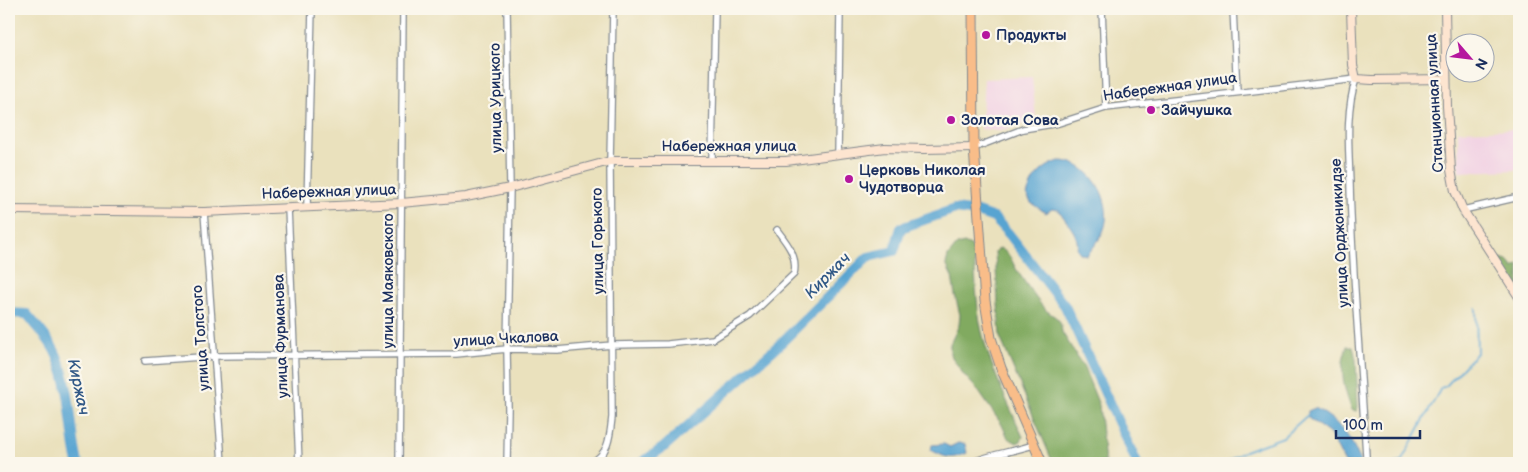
<svg xmlns="http://www.w3.org/2000/svg" width="1528" height="472" viewBox="0 0 1528 472" font-family="'Balsamiq Sans',sans-serif">
<style>
.built{fill:#f1d0e3}
.forest{fill:#81aa61;stroke:#4e6c60}
.water{fill:#59a4d1;stroke:#3a6a98}
.lines{fill:none;stroke-linecap:round;stroke-linejoin:round}
.stream{stroke:#59a4d1;stroke-width:2}
.river{stroke:#59a4d1;stroke-width:10}
.street-casing{stroke:#82888e;stroke-width:8}
.secondary-casing{stroke:#82888e;stroke-width:10}
.primary-casing{stroke:#82888e;stroke-width:11}
.street{stroke:#fff;stroke-width:5.5}
.secondary{stroke:#fde5d0;stroke-width:8}
.primary{stroke:#f9bd89;stroke-width:9}
.poi-dot{fill:#b5179e;stroke:#fbf7ec;stroke-width:2}
.labels{text-anchor:middle;dominant-baseline:central;stroke-width:4.5;stroke-linejoin:round;paint-order:stroke}
.poi-label{font-size:15px;font-weight:bold;fill:#1b2f5e;stroke:#fbf7ec;text-anchor:start}
.street-label{font-size:15px;fill:#1b2f5e;stroke:#fbf7ec}
.water-label{font-size:16px;font-style:italic;fill:#315886;stroke:#fbf7ec}
</style>
<rect width="100%" height="100%" fill="#fbf7ec"/>
<filter id="ink" filterUnits="userSpaceOnUse"><feTurbulence type="fractalNoise" baseFrequency=".02" numOctaves="2"/><feDisplacementMap in="SourceGraphic" scale="10" xChannelSelector="R" yChannelSelector="G"/><feConvolveMatrix kernelMatrix="1 2 1 2 8 2 1 2 1" color-interpolation-filters="sRGB"/></filter>
<filter id="wash" filterUnits="userSpaceOnUse"><feTurbulence type="fractalNoise" baseFrequency=".0096" numOctaves="4" result="noise"/><feDisplacementMap in="SourceGraphic" scale="20" xChannelSelector="R" yChannelSelector="G"/><feGaussianBlur stdDeviation="1.12" result="paint"/><feColorMatrix in="noise" values="0 0 0 0 0 0 0 0 0 0 0 0 0 0 0 0 0 1.4 0 .05"/><feComposite in="paint" operator="in"/></filter>
<g filter="url(#wash)">
<rect width="100%" height="100%" fill="#eae1bd"/>
<path class="built" d="M1032,77L1036,120L1000,131L981,129L984,79Z
M1519,129V170L1459,172L1458,131Z"/>
<path class="forest" d="M964,243L971,246L974,252C976,281 976,312 984,340C993,373 1009,405 1023,437L1021,441L1017,443L1008,438L1002,425L977,389L964,375L950,354V344L959,325L960,315L955,295L952,277L946,264L948,256L957,245Z
M1000,248C1012,255 1011,261 1018,272C1025,282 1039,304 1047,311C1056,318 1061,318 1062,332L1084,368L1099,405L1105,463H1053L1000,337L995,252Z
M1499,259L1508,261L1514,268L1519,264V290Z
M1347,346H1353L1356,360L1358,407L1357,411L1352,410C1346,396 1341,377 1343,362C1343,357 1346,351 1347,346Z"/>
<path class="water" d="M1059,161C1087,160 1110,194 1106,221C1105,233 1095,246 1087,255L1081,254L1077,249C1080,234 1066,223 1059,210L1052,209L1046,213L1031,203L1027,195C1032,178 1041,167 1059,161Z
M1315,408C1339,421 1352,438 1361,463H1345L1330,434L1308,418V411Z
M958,443L965,444L967,453C951,460 946,458 931,450L932,445L944,444L950,447Z"/>
<g class="lines">
<path class="stream" d="M1224,463L1245,451L1283,437L1309,414
M1396,463L1401,462L1441,388L1446,386L1477,353L1476,308"/>
<path class="river" d="M9,313L27,314C39,329 53,343 59,361C72,394 70,430 78,463
M641,463L664,447L780,344L868,257L894,251L901,228L955,209L977,212L994,218L1009,234L1065,306L1137,463"/>
</g>
</g>
<g filter="url(#ink)">
<g class="lines">
<defs>
<path id="street" d="M507,9L510,188L507,349L508,409L507,463
M1102,9L1106,108
M1233,9L1237,92
M974,148L1023,129L1059,123L1106,108L1356,79C1345,112 1349,149 1350,184C1352,275 1361,366 1366,456
M838,155L840,9
M712,160L715,9
M307,206L312,9
M288,208L299,463
M1463,210L1519,197
M204,212L222,463
M145,361L215,356L456,354L507,349L557,350L612,345L668,344L713,339L750,316L794,274C798,256 787,243 777,230
M399,463L403,9
M590,463C609,455 610,436 612,417L610,161L613,9
M971,463C990,454 1013,452 1033,445"/>
<path id="secondary" d="M1351,9L1353,65L1356,79L1372,80L1446,79
M1445,9L1447,106L1451,170L1455,191L1463,210L1519,297
M9,210L204,212L401,203L466,197L510,188L610,161H786L885,148L924,149L974,148"/>
<path id="primary" d="M973,9L974,148L985,301L991,338L1001,368L1042,463"/>
</defs>
<use href="#street" class="street-casing"/>
<use href="#secondary" class="secondary-casing"/>
<use href="#primary" class="primary-casing"/>
<use href="#street" class="street"/>
<use href="#secondary" class="secondary"/>
<use href="#primary" class="primary"/>
</g>
</g>
<g class="poi-dot">
<circle cx="986" cy="35" r="5"/>
<circle cx="1151" cy="110" r="5"/>
<circle cx="951" cy="120" r="5"/>
<circle cx="849" cy="179" r="5"/>
</g>
<g class="labels">
<g class="poi-label">
<text x="996" y="35">Продукты</text>
<text x="1161" y="110">Зайчушка</text>
<text x="961" y="120">Золотая Сова</text>
<text x="859" y="170">Церковь Николая<tspan x="859" dy="17">Чудотворца</tspan></text>
</g>
<g class="street-label">
<text transform="translate(1170 87) rotate(-8)">Набережная улица</text>
<text transform="translate(496 98) rotate(-91)">улица Урицкого</text>
<text transform="translate(1435 103) rotate(-93)">Станционная улица</text>
<text x="729" y="146">Набережная улица</text>
<text transform="translate(329 192) rotate(-2)">Набережная улица</text>
<text transform="translate(1340 233) rotate(-93)">улица Орджоникидзе</text>
<text transform="translate(598 241) rotate(-91)">улица Горького</text>
<text transform="translate(388 281) rotate(-90)">улица Маяковского</text>
<text transform="translate(281 336) rotate(-92)">улица Фурманова</text>
<text transform="translate(201 338) rotate(-94)">улица Толстого</text>
<text transform="translate(506 339) rotate(-3)">улица Чкалова</text>
</g>
<g class="water-label">
<text transform="translate(828 276) rotate(-45)">Киржач</text>
<text transform="translate(78 387) rotate(78)">Киржач</text>
</g>
</g>
<rect width="1528" height="472" fill="none" stroke="#fbf7ec" stroke-width="30"/>
<g transform="translate(1470 58) rotate(118)"><circle r="24" fill="#fbf7ec" stroke="#a1a7b3"/>
<path d="M0-4L9 19L0 12L-9 19Z" fill="#b5179e"/>
<text y="-8" font-size="14" font-weight="bold" text-anchor="middle" fill="#1b2f5e">N</text>
</g>
<path d="M1336 430v8h84v-8" fill="none" stroke="#1b2f5e" stroke-width="2.5"/>
<text x="1343" y="430" font-size="15" fill="#1b2f5e" stroke="#fbf7ec" stroke-width="4" paint-order="stroke">100 m</text>
</svg>
